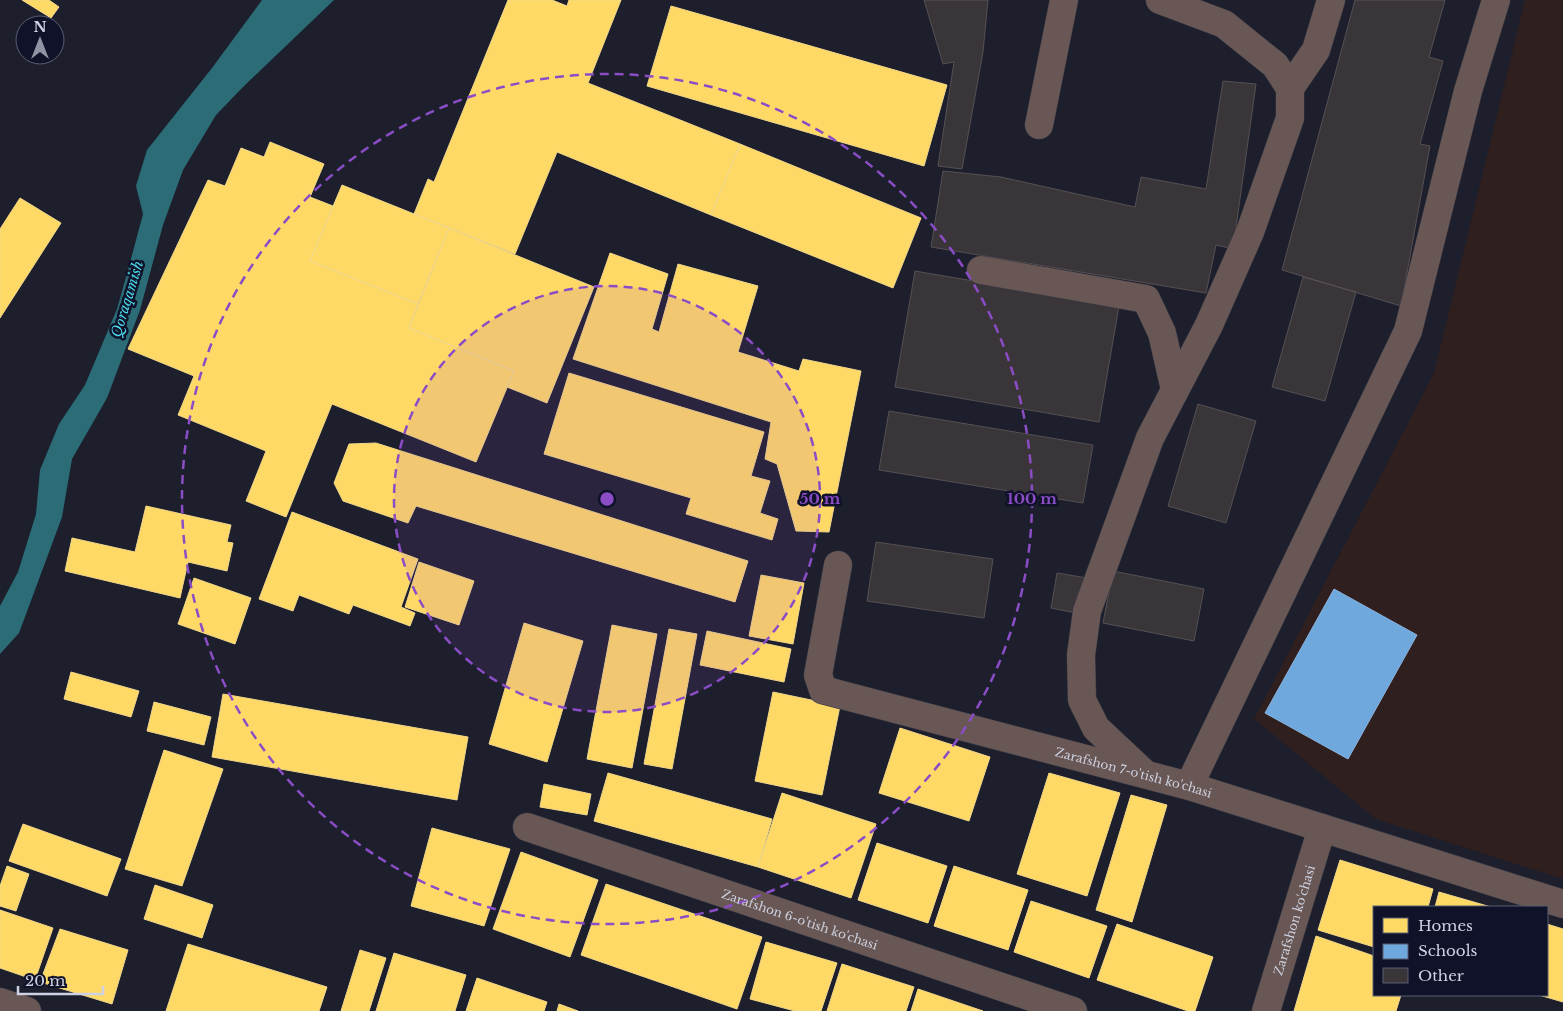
<svg xmlns="http://www.w3.org/2000/svg" width="1563" height="1011" viewBox="0 0 1563 1011" font-family="'Libre Baskerville',serif">
<style>
.education{fill:#2f1f1e}
.water{fill:#2b6c77}
.homes{fill:#ffd966;stroke:#f0d78b}
.schools{fill:#6fa8dc;stroke:#8bb4de}
.building{fill:#3a3539;stroke:#565054}
.lines{fill:none;stroke-linecap:round;stroke-linejoin:round}
.minor-casing{stroke:#373944;stroke-width:29}
.minor{stroke:#685754;stroke-width:28}
.ring{fill:none;stroke:#8b4dc6;stroke-width:2.5;stroke-dasharray:9 6}
.labels{text-anchor:middle;dominant-baseline:central;stroke-width:5;stroke-linejoin:round;paint-order:stroke}
.street-label{font-size:12px;fill:#cdd1e1;stroke:#0f1229}
.water-label{font-size:14px;font-style:italic;fill:#4bd7ea;stroke:#0f1229}
.centre{fill:#8b4dc6;stroke:#0f1229;stroke-width:2.5}
.ring-label{font-size:15px;text-anchor:middle;font-weight:bold;fill:#8b4dc6;stroke:#0f1229;stroke-width:5;stroke-linejoin:round;paint-order:stroke}
</style>
<rect width="100%" height="100%" fill="#1d1f2d"/>
<path class="education" d="M1525,0H1563V879L1376,819L1254,719L1434,373Z"/>
<path class="water" d="M262,0H334L243,87L216,115L183,170L163,225L140,310L107,398L72,459L62,517L19,633L0,654V606L18,572L36,514L40,470L59,424L85,385L117,309L128,270L143,214L136,186L147,150L212,68Z"/>
<path class="homes" d="M22,0H49L59,7L51,18Z
M508,0H552L567,6L569,0H621L588,83L740,144L711,215L557,152L515,254L414,214L428,179L434,182Z
M671,6L947,85L924,166L647,86Z
M270,142L324,164L310,197L333,206L310,261L418,304L409,328L514,371L476,462L332,404L286,517L246,501L266,451L178,415L194,376L128,349L208,180L225,186L241,148L264,157Z
M740,144L921,218L893,288L711,215Z
M342,185L449,228L418,304L310,261Z
M20,198L61,223L0,318V229Z
M449,228L594,287L547,403L507,387L514,371L409,328Z
M610,253L668,274L652,329L659,332L678,264L758,286L738,352L799,371L803,359L861,371L829,532L796,531L777,464L765,459L771,422L573,359Z
M569,373L764,432L751,476L770,481L760,513L778,519L772,540L686,514L691,498L544,454Z
M376,443L748,561L735,602L416,506L408,523L343,501L334,483L349,444Z
M146,506L231,525L227,542L233,543L227,571L188,562L180,598L65,571L72,538L135,552Z
M292,512L418,559L401,607L415,613L410,626L353,605L349,614L299,595L293,611L259,599Z
M419,562L474,581L459,625L405,607Z
M761,575L804,583L793,644L749,636Z
M194,578L251,598L235,644L178,624Z
M524,623L583,641L547,762L489,744Z
M612,625L657,634L632,768L587,759Z
M669,629L697,634L672,769L644,764Z
M707,631L791,649L784,682L700,665Z
M71,672L139,691L131,717L64,699Z
M773,692L840,706L822,795L755,781Z
M223,694L468,737L457,800L212,757Z
M154,702L211,717L204,745L147,731Z
M900,728L990,757L969,821L879,793Z
M164,750L223,769L182,886L125,869Z
M608,773L772,819L758,867L594,821Z
M1049,773L1120,793L1087,896L1017,874Z
M544,784L591,794L587,815L540,807Z
M782,793L876,824L851,898L758,867Z
M1131,795L1167,805L1132,922L1096,910Z
M23,824L121,859L107,896L9,861Z
M432,828L510,849L484,926L411,906Z
M877,843L947,866L928,923L858,900Z
M521,852L598,880L570,957L493,929Z
M1340,860L1433,889L1428,907H1374V947L1318,930Z
M7,866L29,874L16,911L0,906V886Z
M954,866L1028,890L1008,950L934,926Z
M606,884L762,937L737,1009L581,955Z
M155,885L213,905L202,938L144,919Z
M1439,892L1491,907H1435Z
M1031,901L1107,926L1089,978L1014,952Z
M0,910L53,928L35,980L0,968Z
M1117,924L1213,957L1195,1011H1188L1097,980Z
M1547,924L1563,929V1002L1539,995H1547Z
M60,929L128,950L112,1004L40,982Z
M1316,936L1374,956V995H1401L1396,1011H1294Z
M766,942L837,963L821,1011H795L750,999Z
M188,944L327,987L319,1011H166Z
M360,950L386,958L369,1011H341Z
M394,953L466,975L455,1011H376Z
M842,964L914,987L906,1011H827Z
M477,978L547,1002L544,1011H466Z
M918,989L983,1011H911Z
M559,1004L578,1011H557Z"/>
<path class="schools" d="M1334,589L1417,635L1348,759L1265,713Z"/>
<path class="building" d="M924,0H988L983,52L962,169L938,166L954,62L943,64Z
M1355,0H1445L1429,57L1443,61L1420,144L1430,146L1401,306L1282,270Z
M1223,81L1256,84L1233,249L1216,245L1206,293L931,247L943,171L1001,177L1135,207L1141,177L1206,189Z
M915,271L1119,306L1099,422L895,387Z
M1303,277L1356,292L1325,401L1272,387Z
M1198,404L1256,421L1226,523L1168,506Z
M889,411L1093,445L1083,503L879,470Z
M876,542L993,559L984,618L867,601Z
M1113,571L1204,589L1194,641L1103,623Z
M1057,573L1087,578L1081,614L1051,608Z"/>
<g class="lines">
<defs>
<g id="minor">
<path d="M1290,88L1316,50L1331,0"/>
<path d="M1039,125L1064,0"/>
<path d="M981,270L1146,299L1162,333L1175,390"/>
<path id="s1" d="M838,565L818,675L823,690L1189,786L1563,904"/>
<path d="M1145,774L1096,728L1082,700L1081,655L1087,611L1150,438L1209,325L1250,232L1290,118V88L1275,65L1224,24L1160,0"/>
<path d="M1189,786L1408,331L1468,91L1496,0"/>
<path id="s2" d="M527,827L1073,1011"/>
<path d="M0,1002L27,1011"/>
<path id="s3" d="M1266,1011L1322,828"/>
</g>
</defs>
<use href="#minor" class="minor-casing"/>
<use href="#minor" class="minor"/>
</g>
<circle cx="607" cy="499" r="213" fill="#8b4dc6" fill-opacity=".12"/>
<g class="ring">
<circle cx="607" cy="499" r="213"/>
<circle cx="607" cy="499" r="425"/>
</g>
<g class="labels">
<g class="street-label">
<text stroke="none"><textPath href="#s1" startOffset="449">Zarafshon 7-o'tish ko'chasi</textPath></text>
<text stroke="none"><textPath href="#s2" startOffset="288">Zarafshon 6-o'tish ko'chasi</textPath></text>
<text stroke="none"><textPath href="#s3" startOffset="95">Zarafshon ko'chasi</textPath></text>
</g>
<g class="water-label">
<text transform="translate(127 299) rotate(-73)">Qoraqamish</text>
</g>
</g>
<circle cx="607" cy="499" r="8" class="centre"/>
<g class="ring-label">
<text x="820" y="504">50 m</text>
<text x="1032" y="504">100 m</text>
</g>
<rect x="1373" y="906" width="175" height="90" fill="#0f1229" stroke="#5b5e73"/>
<rect x="1383" y="918" width="25" height="15" fill="#ffd966" stroke="#5b5e73"/>
<text x="1418" y="931" font-size="15" fill="#cdd1e1">Homes</text>
<rect x="1383" y="944" width="25" height="15" fill="#6fa8dc" stroke="#5b5e73"/>
<text x="1418" y="956" font-size="15" fill="#cdd1e1">Schools</text>
<rect x="1383" y="968" width="25" height="15" fill="#3a3539" stroke="#5b5e73"/>
<text x="1418" y="981" font-size="15" fill="#cdd1e1">Other</text>
<g transform="translate(40 40)"><circle r="24" fill="#0f1229" stroke="#5b5e73"/>
<path d="M0-4L9 19L0 12L-9 19Z" fill="#8f93a2"/>
<text y="-8" font-size="14" font-weight="bold" text-anchor="middle" fill="#cdd1e1">N</text>
</g>
<path d="M18 986v8h85v-8" fill="none" stroke="#cdd1e1" stroke-width="2.5"/>
<text x="25" y="986" font-size="15" fill="#cdd1e1" stroke="#0f1229" stroke-width="4" paint-order="stroke">20 m</text>
</svg>
